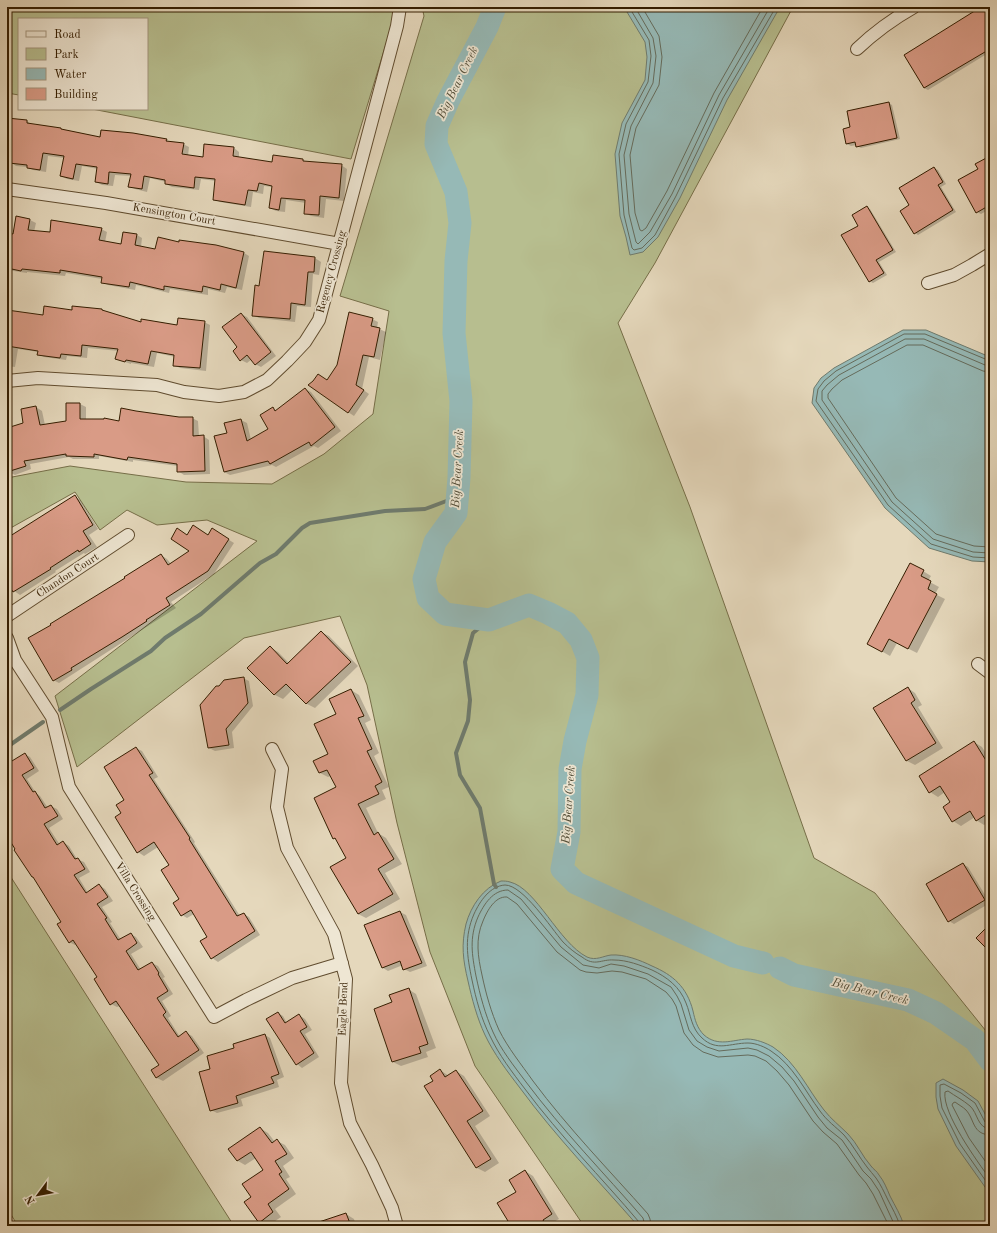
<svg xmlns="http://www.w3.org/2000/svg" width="997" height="1233" viewBox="0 0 997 1233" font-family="'Old Standard TT',serif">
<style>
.green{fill:#b7be8f;stroke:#766e48}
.water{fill:#96b9b6;stroke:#6f7b6d}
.shadow{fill:#0003}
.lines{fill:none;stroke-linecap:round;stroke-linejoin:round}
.shore{stroke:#656b5b;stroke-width:1}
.stream{stroke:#6f7b6d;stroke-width:4}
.river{stroke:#96b9b6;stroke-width:23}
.building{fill:#d99b86;stroke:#341d00}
.minor-casing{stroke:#604c2f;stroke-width:14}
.minor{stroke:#eee6d3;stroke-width:12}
.labels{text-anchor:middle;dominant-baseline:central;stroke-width:3.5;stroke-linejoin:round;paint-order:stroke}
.street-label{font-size:11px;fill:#341d00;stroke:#eee6d3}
.water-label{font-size:12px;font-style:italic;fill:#514c37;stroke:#eee6d3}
</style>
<rect width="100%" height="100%" fill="#e5d8bc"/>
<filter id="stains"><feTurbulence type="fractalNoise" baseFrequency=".005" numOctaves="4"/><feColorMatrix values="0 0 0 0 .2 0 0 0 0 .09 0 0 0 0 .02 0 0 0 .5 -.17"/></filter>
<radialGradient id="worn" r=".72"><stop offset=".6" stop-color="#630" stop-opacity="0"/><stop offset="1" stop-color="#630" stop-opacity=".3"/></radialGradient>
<path class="green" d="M7,7H395L396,11L351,159L92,109H147V19H19V95L7,93Z
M422,7H793L655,263L618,323L690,507L814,858L875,893L990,1036V1226H584L475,1066L430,952L397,823L367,685L340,616L244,638L77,767L55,696L257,541L207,520L157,525L127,510L100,530L75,492L7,530V478L70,466L186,482L272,484L324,454L373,414L389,311L340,296L424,16Z
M7,871L234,1226H18L7,1208Z"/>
<path class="water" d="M624,7H780L727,100L680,198L658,237L643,252L630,255L626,237L620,216L615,154L622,123L645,80L647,57L645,42Z
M903,330H926L990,357V562L972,561L929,548L885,508L812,403L814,388L821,378L834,368Z
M501,881C504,881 507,881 510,882C536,888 559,943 587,957C596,961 603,956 611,955C624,954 640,960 652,966C673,975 687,987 693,1011C695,1020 697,1028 704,1035C718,1047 732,1040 747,1039C756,1039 766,1043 773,1047C796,1062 808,1090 824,1110C831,1119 840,1126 848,1134C857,1143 862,1156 871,1166C873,1169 877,1171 879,1175C884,1181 887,1189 890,1196C895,1206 901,1215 904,1226H638C598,1180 556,1137 520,1088C507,1071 494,1054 485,1035C477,1018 472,999 468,981C463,960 461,945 466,924C471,906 483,888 501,881Z
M943,1079L963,1090L978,1101L990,1123V1194L956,1146L938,1109L936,1097V1083Z"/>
<path class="shadow" d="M984,7H990V52L928,90L924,88L905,56Z
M889,103L892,105L900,139L861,148L857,146V145L851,146L847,144L844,129L851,128Z
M7,119L27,121L32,125L101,138L166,140L169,142L183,144L189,147L188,156L204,158L234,148L239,152V158L273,163L303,160L307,162L341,165L347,169L344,201L326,199L324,218L311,216L305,213L306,203L286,200L285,212L276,211L270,208L273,187L264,186L263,194L253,192L251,207L220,202L214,199L216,181L201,179L199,190L172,187L166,184V182L150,178L147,192L135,189L129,186L131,176L115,175L113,186L102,185L96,182L98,169L82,166L79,181L67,179L61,176L64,158L48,156L46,172L33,170L27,167L16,166L10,162L11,153H7Z
M990,157V209L981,214L977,212L979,169Z
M934,168L938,170L946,184L941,187L956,212L918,235L915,233L911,205Z
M867,207L870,209L896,252L879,262L887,275L873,283L869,281L860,226Z
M30,220L36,223L34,232L50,233L101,229L107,232L105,242L122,245L137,235L142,238L141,247L156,250L180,243L244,253L249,256L242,290L227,287L225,293L208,289V295L170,289L169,293L136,285L135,290L108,285L102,282V279L66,273L65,276L27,272V273L7,270V234L14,235Z
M264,252L315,258L321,262L319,275L313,274L311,307L297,306L295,322L259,318L253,315L260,287Z
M7,311L43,316L178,326L204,322L210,325L206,371L180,368L174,365L175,357L157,353L154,367L131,363V364L122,361L117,358L119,351L88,348L87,358L67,356L66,360L44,357L38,354L39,352L18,349L15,367L7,366Z
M241,314L247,317L276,356L261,367L255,364L252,359L247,363L241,360L239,347Z
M372,319L378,322L377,328L386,332L380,360L369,357L362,389L369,394L354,416L348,412L319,375L328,381Z
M305,389L311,392L341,431L318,448L314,446L276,467L272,465L230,475L224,472L228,434L241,420L247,423L251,440L270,430L273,408L277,411Z
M67,404H80L86,407V420L120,422L192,418L198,421L199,436H203L209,440L210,474L184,475L178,471V466L133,460V462L99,456V459H73L69,457L30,464L31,469L15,475L7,471V429L24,424L36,407L42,411L45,425L67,422Z
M75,496L80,500L98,529L89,535L97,547L85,554L84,553L55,571L56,572L20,595L14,591L11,586L7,589V539Z
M218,533L234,543L214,574L171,602L176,608L59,683L53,680L52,625L161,555L167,559L171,564L191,551L188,536H208Z
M923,571L931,576L928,581L939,587L935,594L945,599L917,653L897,643L890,656L876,648Z
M321,632L329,636L358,666L315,708L307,704L293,689L283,699L275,695L249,668L270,647L278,652L289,663Z
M243,678L249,681L253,706L232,732L234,748L215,751L209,748Z
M7,684L12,704L7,705Z
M908,688L915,693L922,705L918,707L943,748L915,765L907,761L875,709Z
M351,690L359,695L371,720L365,723L379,753L374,756L389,787L382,790L386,799L366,808L378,833L386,838L402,864L385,873L400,899L366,918L358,914L348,858L337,840L334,838L337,788L331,776L328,777L320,773L330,755L337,715Z
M974,742L982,747L990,760V821L984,825L976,820L975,817L961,826L953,821L952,803L945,792L938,797L930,792Z
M136,748L142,751L158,777L154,779L195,842L194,843L240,916L244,914L249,917L260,935L218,962L212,958L209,937L194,914L187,918L182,915L180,899L170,866L158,847L144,856L138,852L122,813Z
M25,754L30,757L39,771L27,779L36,793L40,796L48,808L51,806L57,809L63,819L49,828L60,845L63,842L69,846L77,859L84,862L90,872L79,878L88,893L99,885L105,889L113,901L102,907L112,922L110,923L121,940L131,934L136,937L143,947L131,954L141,970L152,963L158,966L165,977L163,978L173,994L162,1001L171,1016L168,1018L180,1037L187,1033L192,1036L204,1053L163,1081L157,1078L152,1071L160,1065L120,1006L117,1007L111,1004L99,977L77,944L75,945L69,942L62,922L35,878L32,877L7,835V765Z
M963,864L968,867L990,903L954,924L949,921Z
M400,912L406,915L427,966L410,972L404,969L403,965L388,971L383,968L366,926Z
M408,989L416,994L436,1048L426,1052L428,1057L401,1066L393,1062L375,1010L393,1003Z
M278,1013L283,1016L287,1023L299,1015L305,1019L312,1030L305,1034L319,1057L302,1068L297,1064Z
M265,1035L270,1038L284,1077L277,1080L279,1087L241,1099L243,1106L217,1113L211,1110V1070Z
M440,1070L449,1076L456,1071L464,1076L490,1116L475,1126L499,1163L485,1172L477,1168L426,1087L434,1081Z
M260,1128L268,1133L275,1142L277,1141L285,1145L294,1158L283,1166L290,1177L286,1179L296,1194L275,1209L281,1217L268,1226L259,1222L252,1197L264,1170L256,1158L245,1165L238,1161Z
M525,1171L533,1176L559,1219L550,1224L551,1226H512L518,1192Z
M346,1214L354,1219L356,1226H311Z"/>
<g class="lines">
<path class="shore" d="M629,7L649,40L651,56L648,82L626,124L619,154L624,215L632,248L634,250L642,248L655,235L676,196L723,98L776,7
M635,7L653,38L656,56L653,83L631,126L624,155L629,214L636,242L638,244L650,232L672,194L719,95L770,7
M642,7L659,36L662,57L659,85L636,128L630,155L635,213L640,230L642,231L646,228L667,191L714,93L763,7
M990,361L925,334H904L836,371L824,381L818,389L816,401L888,505L931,544L973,557L990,558
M990,366L985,365L924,339H905L839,375L827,385L822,391V400L892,502L933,539L973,552L990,553
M990,372L983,371L923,345H907L842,380L832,389L828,394V398L896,498L936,534L974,546L990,547
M990,1124L985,1122L975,1103L961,1093L944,1084L940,1085V1096L942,1108L960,1144L990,1187
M990,1129C977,1128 978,1113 970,1106C963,1100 955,1096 948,1091L945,1092C942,1113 977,1161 990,1179
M990,1135C972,1134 975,1120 966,1110C963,1107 959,1105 955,1102L953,1103L952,1105L969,1138L990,1168
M640,1226L639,1222C601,1177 560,1136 525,1089C512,1072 499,1055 490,1036C481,1018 476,999 472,980C467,956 464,937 474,914C480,901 490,886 505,885C523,885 551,928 563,942C569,948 575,953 582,957C595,967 601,959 614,960C627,960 640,965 652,970C667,977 680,987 686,1003C691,1015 691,1028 702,1038C717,1052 730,1043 748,1043C756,1043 765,1047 771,1051C793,1065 805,1091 820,1111C827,1121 836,1127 844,1135C853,1145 859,1157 867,1167C870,1171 873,1174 876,1178C881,1185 884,1192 888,1200C892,1208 897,1216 900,1226
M645,1226L643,1218C604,1173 562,1130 526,1082C514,1066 501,1050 493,1032C485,1014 480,995 476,976C472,955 469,938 478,917C484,904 493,890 508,890L521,899L561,947L583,965L599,968L611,964L624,966L648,974L671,987L677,996L681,1004L689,1030L697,1041L707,1047L719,1051L748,1048L757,1050L769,1056L782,1067L794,1081L818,1117L827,1128L842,1140L863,1171L871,1179L879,1191L895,1226
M651,1226L650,1219L648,1214C609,1170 568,1128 533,1081C521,1064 508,1048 499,1030C491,1012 486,994 482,975C478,957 475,939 483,921C487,911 495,896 507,897L517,904L557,952L580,970L586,972L597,973L612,971L622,972L646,979L666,992L672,999L676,1006L684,1033L693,1045L703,1052L718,1057L748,1055L755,1056L766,1061L777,1071L789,1085L813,1121L823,1132L837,1144L859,1175L866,1183L873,1194L889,1226"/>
<path class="stream" d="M489,620L473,633L465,662L470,700L468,721L456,753L460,775L480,808L494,884L496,887
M60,710L91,689L151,651L165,638L201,614L260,563L276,554L302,528L310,523L385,511L425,509L457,497
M7,747L43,722"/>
<path class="river" d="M495,7L487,27L448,101L437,126L436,144L456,192L460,223L456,261L454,333L461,401L459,478L456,513L435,542L424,579L428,598L445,614L489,620L529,605L548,613L567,623L581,640L588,658L587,695L575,741L570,769L569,832L562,869L576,883L734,956L763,963
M780,968L794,975L908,1000L936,1013L975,1040L990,1060"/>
</g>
<path class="building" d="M981,7H990V49L924,88L904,55Z
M889,102L897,138L856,147L855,142L846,144L843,129L850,127L847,111Z
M7,118L27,120V123L61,128V129L100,137L101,130L133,133L167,139L166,141L184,143L182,154L203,157L204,144L234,147L233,156L272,162L273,155L303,159V161L342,164L339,198L320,196L319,215L304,214L305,200L281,198L279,210L269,208L272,186L259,183L257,191L248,190L245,205L213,200L215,179L195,177L194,188L165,184V180L144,176L142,189L128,187L131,174L109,172L108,184L95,182L97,167L76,164L73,179L60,176L64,156L43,153L40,170L27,168V165L9,163L10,151H7Z
M990,156V205L976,213L958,180L978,169L975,164Z
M934,167L943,182L938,185L953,210L914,234L900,211L909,205L899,188Z
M867,206L893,250L876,260L884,273L869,282L841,235L858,226L852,215Z
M16,216L30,219L28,230L50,232L51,220L102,228L99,240L121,244L123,232L137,234L135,245L155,249L158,237L179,242V240L216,245L244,252L236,288L221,284L220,290L203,286L202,292L164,286V290L130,282L129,287L101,283L102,277L60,270V273L22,269L21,271L7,268V233L13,234Z
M264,251L315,257L314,272H308L305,305L291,303L290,319L252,316L255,285L259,286Z
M44,306L72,310V306L102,309V310L141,322V319L177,325L178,318L205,321L200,368L173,366L174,355L151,351L148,364L126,360L125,362L115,359L118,349L82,345L81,356L61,354L60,358L37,355L38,351L7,346V310L43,315Z
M349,312L373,318L371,326L380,328L374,357L363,355L356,385L364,390L348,413L308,385L313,381L318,374L327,380L337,365Z
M241,313L271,352L255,365L247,355L240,361L233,351L237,347L222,327Z
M305,388L335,427L311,446L309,442L270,464L268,461L224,472L214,436L227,433L224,423L241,419L247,441L268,429L260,415L273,407L275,411Z
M66,403H80V419H104V418L119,421L121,408L136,411L179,417H193V436L204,435L205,471L177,472V464L128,457L127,460L94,454V457L66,456V454L24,461L26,466L7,472V428L23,423L21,409L36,406L40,425L66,421Z
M75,495L93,525L83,531L91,544L79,552L78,550L50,568L51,569L13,592L7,582V538Z
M193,525L208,535L212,528L229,539L208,571L166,598L170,605L146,620L147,621L122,637L71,668L72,670L53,681L28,638L51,625L50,624L125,578L124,577L161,554L168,565L189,551L171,539L177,528L187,535Z
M910,563L924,570L921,576L931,581L928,589L937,594L908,649L889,639L882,652L867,644Z
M321,631L351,662L306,704L286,684L274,695L247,668L270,646L287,664Z
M244,677L248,703L226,729L229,745L208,748L200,705L216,686H219L224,680Z
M908,687L915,700L911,703L936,743L906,761L873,708Z
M351,689L364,716L358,718L372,749L367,751L382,782L375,786L379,794L358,804L374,835L378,832L394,859L378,869L393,894L358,914L330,867L346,858L335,838L333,839L314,798L336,787L327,770L319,773L313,761L328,754L314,724L336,714L329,699Z
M974,741L990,767V812L976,821L970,811L952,822L943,807L950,802L940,786L929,793L919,776Z
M136,747L153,773L149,775L190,838L189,839L237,916L244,913L255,931L211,959L200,941L207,937L191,910L181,916L173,903L179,899L161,870L169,865L154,842L137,853L115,817L121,813L116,805L124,800L104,767Z
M25,753L34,768L22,775L33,792L35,791L45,808L51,805L58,816L44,824L57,845L63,841L75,859L78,858L85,869L74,875L86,893L99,884L108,897L97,904L107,918L105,919L118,940L131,933L137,943L126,951L138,970L152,962L159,973L158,974L168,991L157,998L166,1012L163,1015L178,1037L186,1031L199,1050L156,1078L151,1070L159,1065L116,1001L110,1005L94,979L97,977L73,940L69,943L57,924L61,922L33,877H32L14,850L15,849L7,836V764Z
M963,863L985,900L948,922L926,884Z
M400,911L422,963L403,970L400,961L382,968L364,925Z
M990,924V952L976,938Z
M409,988L428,1044L419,1047L421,1053L392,1062L374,1009L392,1002L389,995Z
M278,1012L285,1023L299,1014L307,1027L300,1031L314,1053L296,1065L266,1019Z
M265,1034L279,1074L271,1077L274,1083L236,1096L238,1103L210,1111L199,1072L210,1069L207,1056L234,1048L233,1044Z
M440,1069L445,1077L456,1070L483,1111L467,1121L491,1159L476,1168L424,1086L433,1081L430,1076Z
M260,1127L272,1143L277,1139L287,1154L275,1161L282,1172L279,1174L289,1189L268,1204L273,1212L259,1223L244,1202L251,1197L242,1184L263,1170L251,1152L237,1161L228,1149Z
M525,1170L552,1214L543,1220L546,1226H511L497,1203L516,1192L509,1180Z
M346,1213L351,1226H313V1224Z"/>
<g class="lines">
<defs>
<path id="minor" d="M857,49C876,31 891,20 914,7
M7,189L106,203L340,244
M928,283L954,275L972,265L990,254
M7,381L38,378L157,385L184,392L219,396L244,392L267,380L287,361L305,342L319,320L397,26L400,7
M7,616L128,535
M7,638L15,660L52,717L69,787L214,1017L246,1000L292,978L342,963
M978,664L990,673
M272,749L282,769L277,807L287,848L334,934L346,979L341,1083L350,1123L372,1165L392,1208L397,1226"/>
</defs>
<use href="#minor" class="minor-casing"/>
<use href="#minor" class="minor"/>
</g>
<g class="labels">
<g class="street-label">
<text transform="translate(174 215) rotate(10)">Kensington Court</text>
<text transform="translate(332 272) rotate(-75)">Regency Crossing</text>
<text transform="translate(68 576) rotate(-33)">Chandon Court</text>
<text transform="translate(135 892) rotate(58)">Villa Crossing</text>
<text transform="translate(344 1009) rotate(-88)">Eagle Bend</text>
</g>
<g class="water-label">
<text transform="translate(458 83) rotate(-64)">Big Bear Creek</text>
<text transform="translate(458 469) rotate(-87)">Big Bear Creek</text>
<text transform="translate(569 805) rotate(-86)">Big Bear Creek</text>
<text transform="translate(870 992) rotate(14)">Big Bear Creek</text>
</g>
</g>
<rect width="997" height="1233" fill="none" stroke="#e5d8bc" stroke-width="24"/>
<rect x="8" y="8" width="981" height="1217" fill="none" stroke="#341d00" stroke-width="2"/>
<rect x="12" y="12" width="973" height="1209" fill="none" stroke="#341d00"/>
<rect x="18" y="18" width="130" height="92" fill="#eee6d3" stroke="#a4967f"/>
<rect x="26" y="31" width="20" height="6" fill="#eee6d3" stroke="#a4967f"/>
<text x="54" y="38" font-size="12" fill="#341d00">Road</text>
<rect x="26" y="48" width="20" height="12" fill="#b7be8f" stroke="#a4967f"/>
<text x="54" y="58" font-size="12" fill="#341d00">Park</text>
<rect x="26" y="68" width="20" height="12" fill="#96b9b6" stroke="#a4967f"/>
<text x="54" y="78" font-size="12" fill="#341d00">Water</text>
<rect x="26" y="88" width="20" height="12" fill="#d99b86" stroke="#a4967f"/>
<text x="54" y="98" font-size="12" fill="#341d00">Building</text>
<g transform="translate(38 1195) rotate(238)" stroke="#eee6d3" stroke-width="3" paint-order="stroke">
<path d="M0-3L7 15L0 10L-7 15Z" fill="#341d00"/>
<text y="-6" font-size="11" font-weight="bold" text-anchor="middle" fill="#341d00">N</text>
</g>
<rect width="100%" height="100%" filter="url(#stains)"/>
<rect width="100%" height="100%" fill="url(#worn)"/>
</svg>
